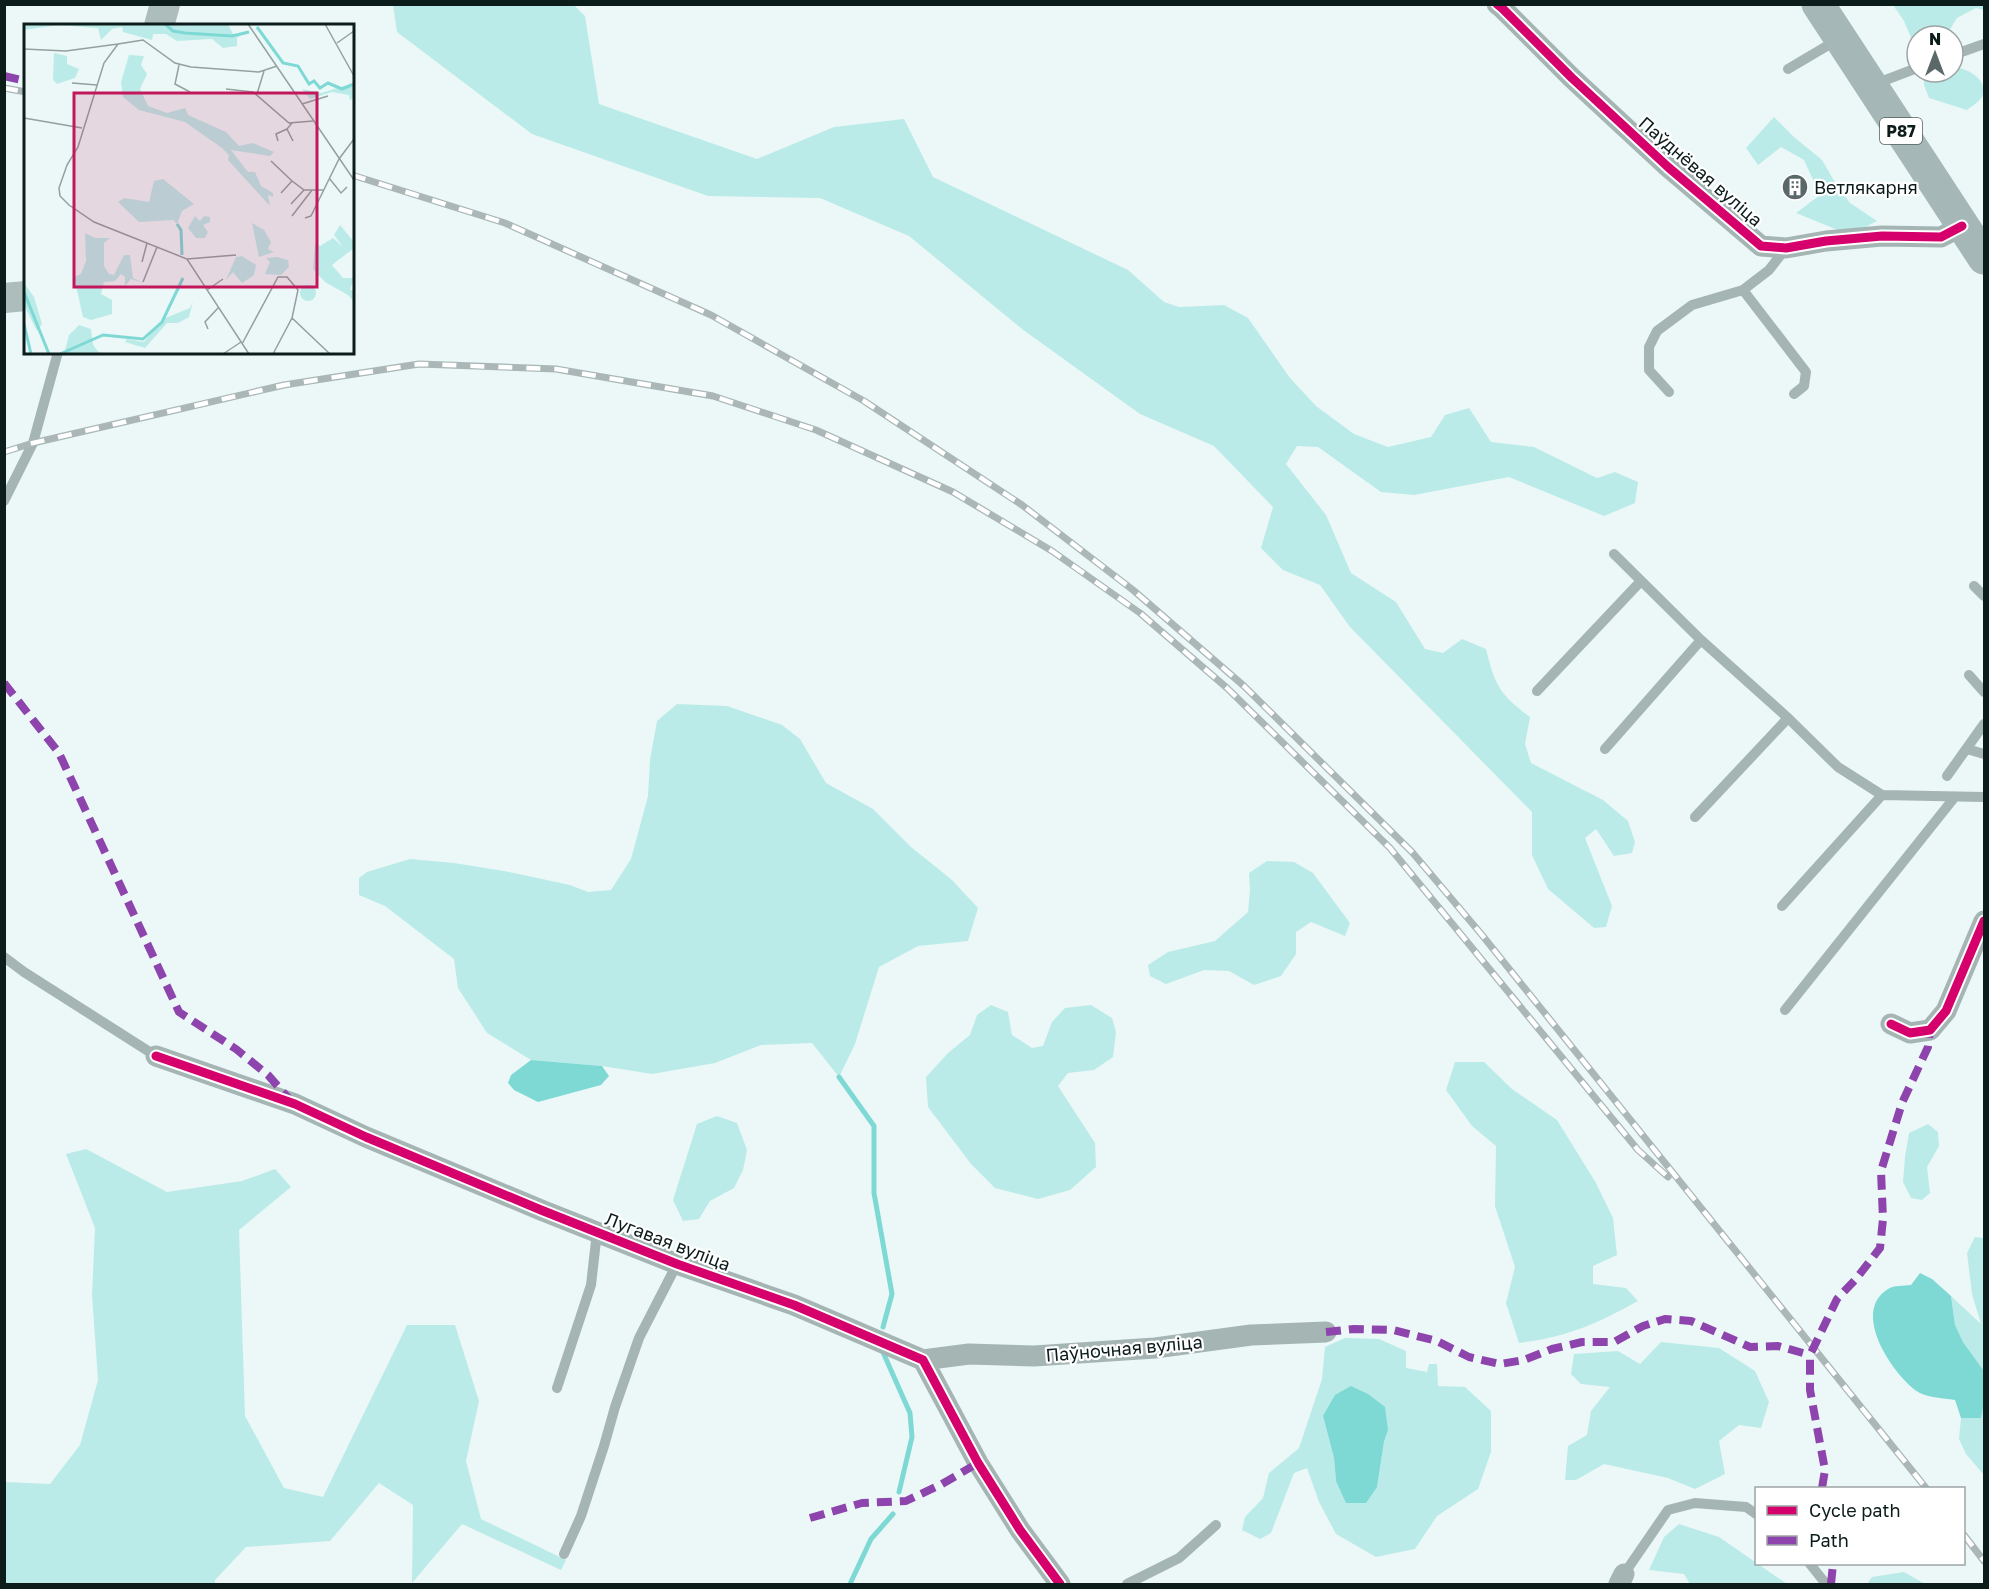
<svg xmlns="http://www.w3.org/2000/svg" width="1989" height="1589" viewBox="0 0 1989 1589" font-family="'Golos Text',sans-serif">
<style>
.green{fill:#bbebe8;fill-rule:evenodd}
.water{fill:#7ed9d5}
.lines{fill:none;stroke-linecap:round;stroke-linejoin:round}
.stream{stroke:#7ed9d5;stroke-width:5}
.lane{stroke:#a5b5b4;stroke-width:10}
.street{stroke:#a5b5b4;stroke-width:21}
.secondary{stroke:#adbdbc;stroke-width:30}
.primary{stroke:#a5b7b6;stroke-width:33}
.rail-casing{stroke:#aab7b6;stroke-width:7}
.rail{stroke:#fff;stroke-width:4.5;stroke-dasharray:14;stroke-linecap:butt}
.quiet{stroke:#8e44ad;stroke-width:8;stroke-dasharray:15 8;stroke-linecap:butt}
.cycleway-casing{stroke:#fff;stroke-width:13}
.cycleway{stroke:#d6006c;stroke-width:9}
.labels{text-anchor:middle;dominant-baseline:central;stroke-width:4.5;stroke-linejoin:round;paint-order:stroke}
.shield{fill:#fff;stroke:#55605f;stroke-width:1.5}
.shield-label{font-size:16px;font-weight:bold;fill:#0c1c1b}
.street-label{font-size:18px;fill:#0c1c1b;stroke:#fff}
.poi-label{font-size:18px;fill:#0c1c1b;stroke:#fff;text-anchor:start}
.inset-river{fill:none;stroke:#7ed9d5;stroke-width:3}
.inset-road{fill:none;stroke:#92a09f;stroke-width:1.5}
.view{fill:#c2185b;fill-opacity:0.15;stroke:#c2185b;stroke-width:3}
.inset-edge{fill:none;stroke:#0c1c1b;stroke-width:3}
</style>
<rect width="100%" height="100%" fill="#ebf8f7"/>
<path class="green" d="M393,5H574L585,16L599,104L757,159L834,127L904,119L933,177L1128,270L1164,302L1179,307L1224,305L1248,318L1290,378L1316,406L1354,434L1388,447L1431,437L1445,415L1469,408L1491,442L1534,447L1597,478L1615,472L1638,482L1635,503L1604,516L1509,477L1414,495L1381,492L1318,447L1297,446L1286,464L1326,515L1351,573L1396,602L1425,649L1443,653L1462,639L1486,649C1495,685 1499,694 1530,717L1525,744L1531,763L1603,800L1628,821L1635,842L1632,853L1614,856L1596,829L1585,838L1612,906L1606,927L1594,928L1548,889L1532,855V812L1350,627L1320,585L1283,570L1261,548L1273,507L1214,446L1140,414L1022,329L909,236L820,198L708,196L532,134L397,32Z
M1893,5H1984V10L1976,8L1957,18L1946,36H1917V41L1912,40L1904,21Z
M1953,67C1967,68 1989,79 1982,97C1979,102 1972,106 1967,110L1929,98L1924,85V76L1929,72H1953Z
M1774,117L1794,137L1822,160L1836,184L1850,203L1877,221L1850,235L1796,213L1820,195L1804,160L1781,147L1758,165L1746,148Z
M677,704L727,706L782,725L800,739L826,783L873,809L911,847L952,880L978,908L968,941L918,946L879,967L855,1044L839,1077L812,1043L761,1045L715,1063L652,1074L602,1066L531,1060L487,1033L458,988L454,959L385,906L359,895V878L367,872L410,859L454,863L504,871L570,885L588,892L611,890L631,859L648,796L650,760L657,721Z
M1267,861L1294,862L1313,873L1350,923L1345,936L1311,922L1296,932V954L1281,976L1254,985L1229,971L1204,970L1166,984L1150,976L1148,965L1168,952L1215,941L1248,912L1250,891L1249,873Z
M991,1005L1008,1012L1012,1035L1032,1048L1043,1046L1052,1022L1065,1008L1091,1005L1112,1018L1116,1032L1113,1057L1094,1070L1068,1073L1058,1086L1095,1143L1096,1167L1070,1190L1038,1199L995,1188L971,1164L928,1107L926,1077L948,1053L970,1035L977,1015Z
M1455,1062H1484L1512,1089L1557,1120L1596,1183L1613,1218L1617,1255L1593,1266V1284L1626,1288L1638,1301C1596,1324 1568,1337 1519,1343L1506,1303L1515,1267L1495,1206L1496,1146L1472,1126L1446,1090Z
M717,1116L737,1123L747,1150L743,1170L734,1188L710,1201L699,1219L683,1221L673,1200L697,1124Z
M1928,1124L1938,1132L1939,1146L1927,1167L1930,1193L1922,1200L1911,1198L1903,1182L1905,1157L1909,1133Z
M86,1149L167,1192L242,1181L275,1169L291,1187L239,1230L245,1416L284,1488L323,1497L407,1325H455L479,1401L466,1461L481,1519L566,1560L561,1570L462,1524L412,1583L413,1505L379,1483L330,1541L246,1547L215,1580V1584H5L4,1482L50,1484L80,1445L98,1380L92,1295L95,1228L66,1154Z
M1975,1237L1984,1238V1371L1963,1342L1955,1325L1951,1296L1981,1324L1972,1294L1967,1253Z
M1345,1338L1379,1339L1406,1351V1368L1427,1372L1429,1364H1437L1438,1386L1465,1387L1491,1411V1452L1478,1489L1437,1516L1415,1549L1376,1557L1336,1534L1319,1502L1307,1468L1294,1473L1271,1533L1260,1539L1242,1530L1245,1517L1263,1498L1269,1473L1299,1448L1322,1379L1325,1347ZM1323,1416L1388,1430L1384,1442L1377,1487L1336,1481L1334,1458Z
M1661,1342L1719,1348L1755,1371L1769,1402L1761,1428L1739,1425L1719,1441L1725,1474L1695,1489L1668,1478L1604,1464L1576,1480H1565L1568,1446L1587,1435L1591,1411L1610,1387L1581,1384L1571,1374L1574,1354L1618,1351L1640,1364Z
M1984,1404V1475L1966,1454L1959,1439L1961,1418H1981Z
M1679,1524L1719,1537L1787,1584H1690L1684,1574L1649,1570L1664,1537Z
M1904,1572L1925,1584H1867L1872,1577Z"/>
<path class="water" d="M531,1060L602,1066L609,1076L601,1085L538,1102L514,1090L508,1083L511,1075Z
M1920,1273L1932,1279L1951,1296L1955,1325L1963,1342L1984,1371V1404L1981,1418H1961L1955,1400C1943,1398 1926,1398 1915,1390C1891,1371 1851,1312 1888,1289C1894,1285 1904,1286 1911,1285Z
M1351,1386L1368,1394L1385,1407L1388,1430L1384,1442L1377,1487L1366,1503H1346L1336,1481L1334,1458L1323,1416L1335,1395Z"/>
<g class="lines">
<path class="stream" d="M839,1077L874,1126V1193L892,1294L883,1327
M882,1350L910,1413L912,1437L899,1492
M850,1584L871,1539L893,1514"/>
<path class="lane" d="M1953,55L1984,44
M1788,69L1837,40
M1875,84L1917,68
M1786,248L1769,270L1743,290L1806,372L1804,386L1794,394
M1669,392L1649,370V347L1657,331L1692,305L1743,290
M4,501L33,443L58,352
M1614,554L1701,640L1788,718
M1974,586L1984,596
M1969,675L1984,692
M1537,691L1641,581
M1605,749L1701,640
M1967,749L1984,754
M1947,776L1984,724
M1695,817L1788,718L1838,767L1882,795L1984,797
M1782,906L1882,795
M4,957L24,972L156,1056
M1785,1010L1954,798
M557,1388L591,1285L597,1232
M564,1554L581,1516L604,1446L615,1407L639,1338L677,1264
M1810,1564L1826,1584
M1624,1574L1668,1510L1695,1503L1746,1507L1756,1514
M1127,1584L1179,1558L1216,1525"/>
<path class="street" d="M1497,4L1502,8L1572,78L1668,167L1761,246L1786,248L1826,241L1882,236L1941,237L1962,226
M1891,1024L1910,1033L1930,1030L1946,1011L1984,921
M156,1056L295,1104L366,1137L541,1210L677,1264L794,1305L923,1360L978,1463L1020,1530L1060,1584
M923,1360L969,1354L1034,1356L1155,1348L1251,1335L1326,1332
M1619,1584L1624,1574"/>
<path class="secondary" d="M159,26L165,4
M4,298L26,296"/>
<path class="primary" d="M1818,4L1984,258"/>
<defs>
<path id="rail" d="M4,88L26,92
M352,175L505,223L711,315L864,401L1022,505L1133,590L1244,686L1412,852L1482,935L1926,1488
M4,452L33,443L284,385L419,364L556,369L713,396L816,430L953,492L1052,551L1140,613L1227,688L1390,848L1638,1150L1668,1177
M1964,1535L1984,1561"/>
</defs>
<use href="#rail" class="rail-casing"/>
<use href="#rail" class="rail"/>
<path class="quiet" d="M4,76L26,81
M4,683L59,753L179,1012L236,1049L268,1075L290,1100
M1326,1332L1354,1329L1393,1330L1437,1341L1469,1357L1500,1364L1524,1360L1552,1349L1582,1342H1614L1643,1326L1665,1319L1691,1321L1750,1347L1778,1346L1810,1355
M1822,1488L1825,1470L1810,1390V1355L1837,1299L1856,1279L1880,1248L1883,1219L1881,1171L1902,1103L1928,1047L1930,1030
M810,1518L862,1503L906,1501L942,1484L978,1463
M1831,1584L1833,1564"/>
<defs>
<path id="cycleway" d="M1497,4L1502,8L1572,78L1668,167L1761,246L1786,248L1826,241L1882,236L1941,237L1962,226
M1891,1024L1910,1033L1930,1030L1946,1011L1984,921
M156,1056L295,1104L366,1137L541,1210L677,1264L794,1305L923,1360L978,1463L1020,1530L1060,1584"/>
</defs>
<use href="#cycleway" class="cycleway-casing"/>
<use href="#cycleway" class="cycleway"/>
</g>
<defs>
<symbol id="building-disc" viewBox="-11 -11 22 22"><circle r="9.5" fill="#5a6968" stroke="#fff"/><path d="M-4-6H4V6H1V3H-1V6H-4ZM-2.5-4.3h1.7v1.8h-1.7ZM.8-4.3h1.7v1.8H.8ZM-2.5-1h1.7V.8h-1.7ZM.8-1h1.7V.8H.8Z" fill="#fff"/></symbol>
</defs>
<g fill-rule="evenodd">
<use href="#building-disc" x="1780" y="172" width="30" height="30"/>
</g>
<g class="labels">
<rect class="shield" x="1880" y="118" width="42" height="26" rx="4.5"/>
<g class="shield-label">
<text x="1901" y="131">Р87</text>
</g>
<g class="street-label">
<text transform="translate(1701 171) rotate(41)">Паўднёвая вуліца</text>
<text transform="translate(668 1241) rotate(21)">Лугавая вуліца</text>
<text transform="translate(1124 1348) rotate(-5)">Паўночная вуліца</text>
</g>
<g class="poi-label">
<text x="1814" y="187">Ветлякарня</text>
</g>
</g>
<g transform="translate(24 24)">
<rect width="330" height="330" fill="#ebf8f7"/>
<path d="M0,0H204L209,10L218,11L213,14V22L199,24L188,15L153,17L142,10H129L128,16L99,8L98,3L88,5L77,16L74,4L34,1L0,6ZM30,29L43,32V40L55,45L51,54L33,60L29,56ZM105,31L120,32L117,41L123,50L116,65L124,82L143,89L161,84L164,91L202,108L215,122L229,119L250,128L246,132L207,126L224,148H231L237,162L249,169V173L244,171L246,182L204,136L205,131L198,124L161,98L115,86L99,73L97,58ZM330,59V74L326,76L325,71L308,68L286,75L278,65L297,69ZM139,155L170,180L158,187L153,200L149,196L115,198L94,178L100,174L125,178L130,157ZM171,192L176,197L180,192L186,193V198L179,201L184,208L181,214H172L164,204ZM228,199L240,206L247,218L244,225L250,228L235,233ZM316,201L330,218V224L308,241L319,254H330L326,266H330V278L324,271L301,258L289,245L291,220L296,222L309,214L319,223L310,211ZM61,209L71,214H86L80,219V242L85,250L90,251L100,231H106L109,254L119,259L107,255L101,262V253L97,250L91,257L80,258L77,270L88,276V290L67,296L59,293L50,253L57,250L62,237ZM218,232L232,241L230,251L218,259L209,248L202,256L212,233ZM253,233L264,236L265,243L257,251L241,250L246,238L242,234ZM0,259L10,273L18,300L13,307L0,281ZM276 269a8 8 0 1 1 16 0a8 8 0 1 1-16 0ZM169,278L165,293L154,299H143L121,324L101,318L103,315L120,318L139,295L166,284ZM55,301L67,305L69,321L76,330H40L45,311Z" fill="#bbebe8"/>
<path class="inset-river" d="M141,0L149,7L161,9L208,12L225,8M233,3L259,39L274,42L285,60L290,57L296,64L304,59L318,65L330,60M153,200L157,206L158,231M0,268L25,330M0,300L7,330M36,330L79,311L119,315L138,298L159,254"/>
<path class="inset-road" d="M224,0L330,156M301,0L330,52M313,19L330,7M0,25L42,27L94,20M155,41L151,60L166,68M48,59L73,61M202,65L229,68L265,99L289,97M233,70L240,47M278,80L304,72M0,94L58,104M268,99L263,105L269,117M254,117L252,110L263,105M247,137L268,157M305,154L317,169L323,163M257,169L268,157L280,166H299M267,180L280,166M268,192L288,166M281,194L287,192L315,135L330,115M163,235L212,231M118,238L123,219M119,258L133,223M183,266L199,255M184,305L181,298L194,284M218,320L254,253H263L274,266L268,294M199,330L217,318M225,330L163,235L70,198L45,181L36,172L35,164L43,141L54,123L80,39L94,20L119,16L151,39L167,43L235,48L253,42M249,330L268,294L306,330"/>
<path class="view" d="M50,69H293V263H50Z"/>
<rect width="330" height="330" class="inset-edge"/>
</g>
<rect width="1989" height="1589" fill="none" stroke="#0c1c1b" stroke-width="12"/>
<rect x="1755" y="1487" width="210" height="78" fill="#ffffff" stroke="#9ea4a4" stroke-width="1.5"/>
<rect x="1767" y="1506" width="30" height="9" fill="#d6006c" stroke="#9ea4a4" stroke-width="1.5"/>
<text x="1809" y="1517" font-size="18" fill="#0c1c1b">Cycle path</text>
<rect x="1767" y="1536" width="30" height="9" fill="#8e44ad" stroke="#9ea4a4" stroke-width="1.5"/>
<text x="1809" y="1547" font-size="18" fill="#0c1c1b">Path</text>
<g transform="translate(1935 54)"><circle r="28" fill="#ffffff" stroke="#9ea4a4" stroke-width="1.5"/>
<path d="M0-4.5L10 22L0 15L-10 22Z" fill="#5a6968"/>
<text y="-9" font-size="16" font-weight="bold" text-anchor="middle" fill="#0c1c1b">N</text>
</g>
</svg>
